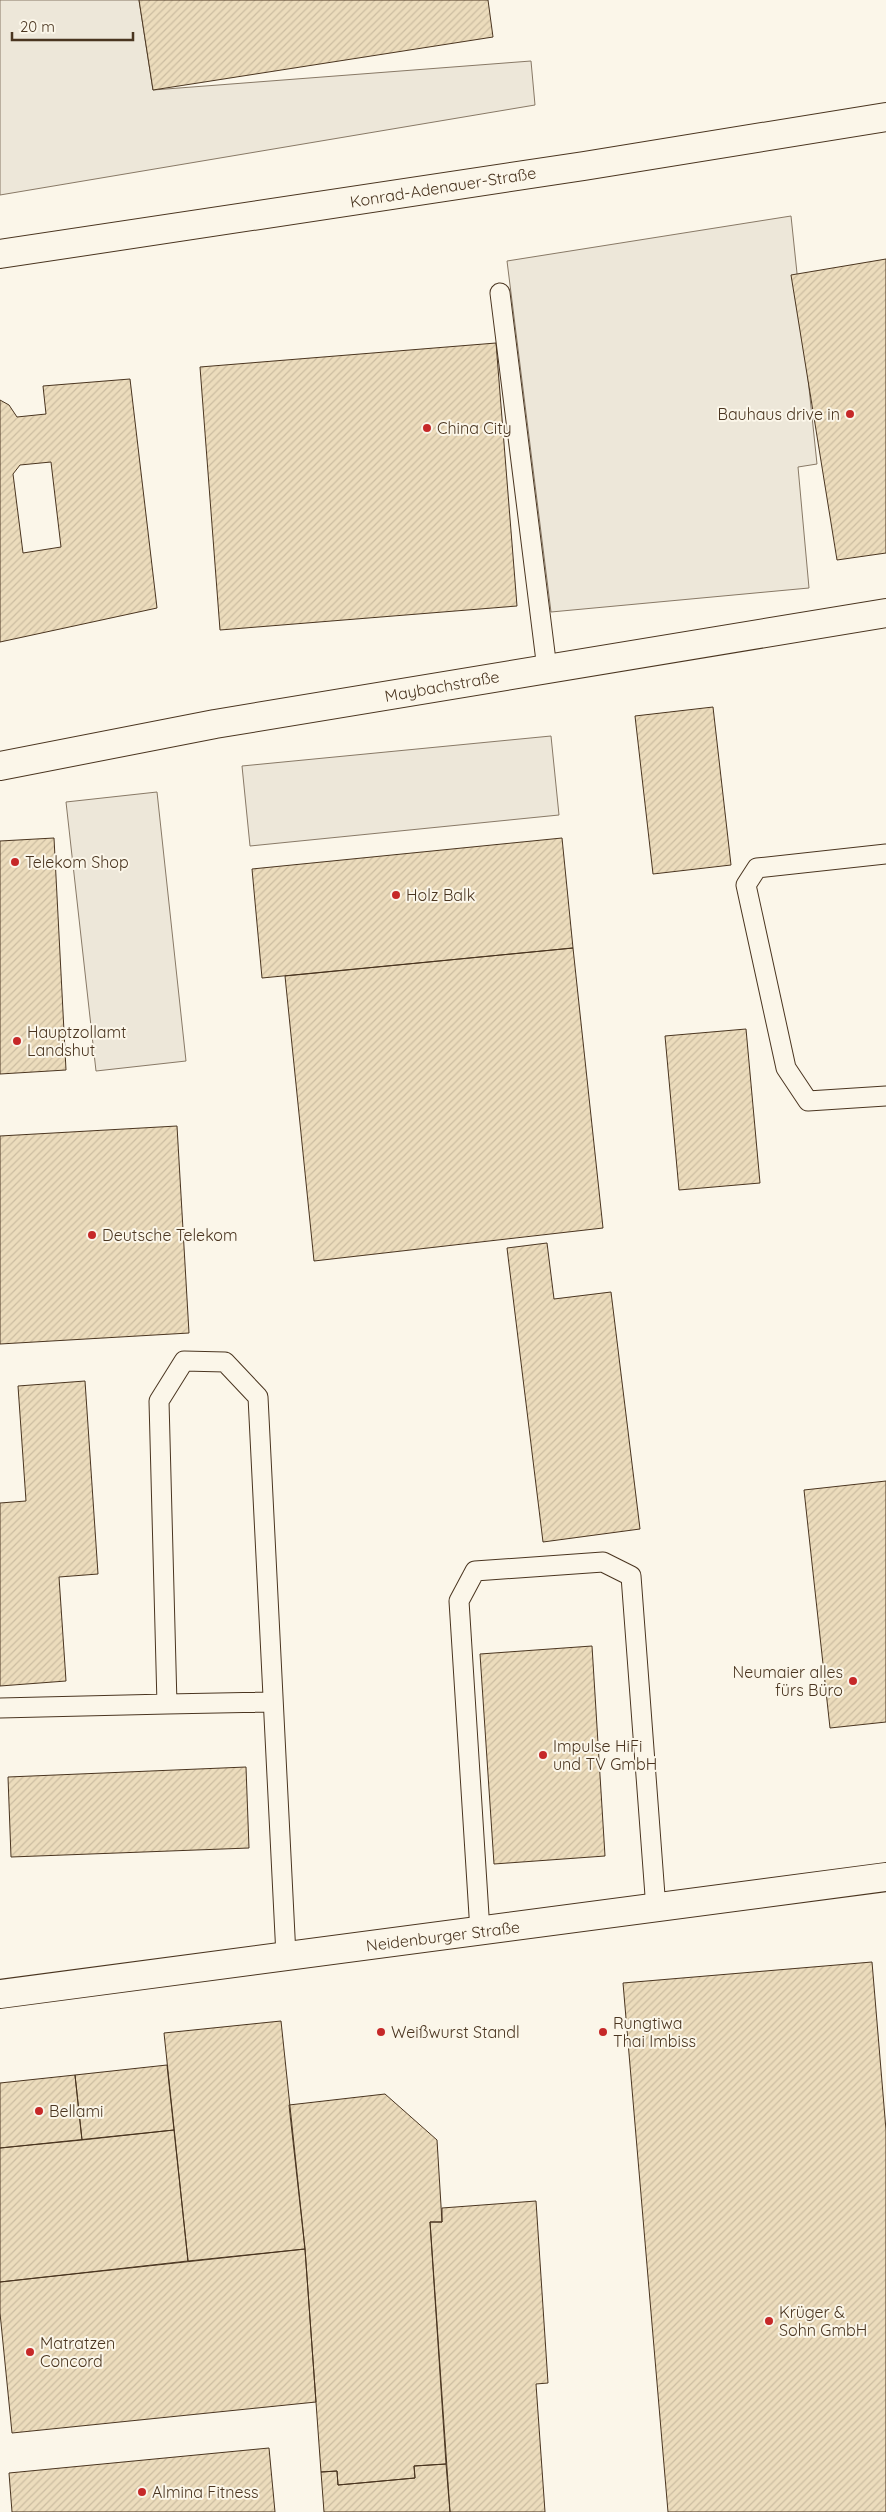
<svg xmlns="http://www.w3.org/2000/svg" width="886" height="2512" viewBox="0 0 886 2512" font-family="Quicksand,sans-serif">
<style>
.parking{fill:#ede7d9;stroke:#887966}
.building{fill:url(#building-hatch);stroke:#4a3520;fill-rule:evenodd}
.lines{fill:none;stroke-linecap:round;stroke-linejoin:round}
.service-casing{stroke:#4a3520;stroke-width:21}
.minor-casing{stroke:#4a3520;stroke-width:30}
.primary-casing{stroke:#4a3520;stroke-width:30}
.service{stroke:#fbf6e9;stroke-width:19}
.minor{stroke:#fbf6e9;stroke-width:28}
.primary{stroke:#fbf6e9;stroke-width:28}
.poi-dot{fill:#c62828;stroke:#fbf6e9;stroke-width:2}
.labels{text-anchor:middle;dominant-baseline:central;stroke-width:4;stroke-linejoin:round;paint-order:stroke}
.street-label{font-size:16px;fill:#4a3520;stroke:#fbf6e9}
.poi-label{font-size:16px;fill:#4a3520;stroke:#fbf6e9;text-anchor:start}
</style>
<defs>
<pattern id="building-hatch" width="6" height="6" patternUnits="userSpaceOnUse" patternTransform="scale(1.25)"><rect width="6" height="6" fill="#ecdcbc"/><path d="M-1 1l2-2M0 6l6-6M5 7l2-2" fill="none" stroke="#ccbda1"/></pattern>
</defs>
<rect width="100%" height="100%" fill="#fbf6e9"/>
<path class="parking" d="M0,0H139L153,90L531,61L535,105L0,195Z
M791,216L817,464L798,467L809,588L551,612L507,261Z
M551,736L559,815L250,846L242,766Z
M157,792L186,1061L96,1071L66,802Z"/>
<path class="building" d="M139,0H488L493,37L153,90Z
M886,259V553L837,560L791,275Z
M496,343L517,606L220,630L200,367Z
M130,379L157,608L0,642V400L9,405L17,417L46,414L43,386ZM51,462L61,547L23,553L13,474L20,465Z
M713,707L731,865L653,874L635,716Z
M54,838L66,1070L0,1074V841Z
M562,838L573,948L262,978L252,869Z
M573,948L603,1228L314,1261L285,976Z
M746,1029L760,1183L679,1190L665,1036Z
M177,1126L189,1333L0,1344V1136Z
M547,1243L554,1299L611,1292L640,1529L543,1542L507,1248Z
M85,1381L98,1574L59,1577L66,1681L0,1686V1503L26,1501L18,1386Z
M886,1481V1722L830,1728L804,1490Z
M592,1646L605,1856L494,1864L480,1654Z
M246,1767L249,1848L11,1857L8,1777Z
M872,1962L886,2130V2512H668L623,1983Z
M281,2021L305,2249L188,2261L164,2033Z
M167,2065L174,2130L82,2140L75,2075Z
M75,2075L82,2140L0,2148V2083Z
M385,2094L437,2140L442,2222H430L446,2464L414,2466L415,2478L338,2485L337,2471L321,2472L305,2249L289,2105Z
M174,2130L188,2261L0,2282V2148Z
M536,2201L548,2383L536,2384L545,2512H450L430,2222H442V2208Z
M305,2249L316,2402L12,2433L0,2313V2282Z
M269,2448L275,2512H12L9,2473Z
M446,2464L450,2512H324L321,2472L337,2471L338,2485L415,2478L414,2466Z"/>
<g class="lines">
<defs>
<path id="service" d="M500,293L547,669
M886,854L757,868L746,885L786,1068L808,1101L886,1096
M167,1704L273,1702
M0,1708L167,1704L159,1401L184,1361L225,1362L258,1397L286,1956
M480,1931L459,1601L475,1571L603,1562L631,1576L656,1909"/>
<path id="minor" d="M0,766L215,724L886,613
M0,1994L886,1877"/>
<path id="primary" d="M0,254L584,166L886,117"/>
</defs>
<use href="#service" class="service-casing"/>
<use href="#minor" class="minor-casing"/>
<use href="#primary" class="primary-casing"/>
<use href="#service" class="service"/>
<use href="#minor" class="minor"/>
<use href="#primary" class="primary"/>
</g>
<g class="poi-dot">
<circle cx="850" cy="414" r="5"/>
<circle cx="427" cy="428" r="5"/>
<circle cx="15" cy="862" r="5"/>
<circle cx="396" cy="895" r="5"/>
<circle cx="17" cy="1041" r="5"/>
<circle cx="92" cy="1235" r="5"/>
<circle cx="853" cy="1681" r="5"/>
<circle cx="543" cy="1755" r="5"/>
<circle cx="381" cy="2032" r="5"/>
<circle cx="603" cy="2032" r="5"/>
<circle cx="39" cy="2111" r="5"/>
<circle cx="769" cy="2321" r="5"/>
<circle cx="30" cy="2352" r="5"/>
<circle cx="142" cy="2492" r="5"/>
</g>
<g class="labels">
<g class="street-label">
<text transform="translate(443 187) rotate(-9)">Konrad-Adenauer-Straße</text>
<text transform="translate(442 686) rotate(-10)">Maybachstraße</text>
<text transform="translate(443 1936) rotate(-7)">Neidenburger Straße</text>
</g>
<g class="poi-label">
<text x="840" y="414" text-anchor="end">Bauhaus drive in</text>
<text x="437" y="428">China City</text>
<text x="25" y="862">Telekom Shop</text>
<text x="406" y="895">Holz Balk</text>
<text x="27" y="1032">Hauptzollamt<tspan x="27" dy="18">Landshut</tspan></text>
<text x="102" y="1235">Deutsche Telekom</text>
<text x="843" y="1672" text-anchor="end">Neumaier alles<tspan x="843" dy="18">fürs Büro</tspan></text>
<text x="553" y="1746">Impulse HiFi<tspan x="553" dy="18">und TV GmbH</tspan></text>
<text x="613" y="2023">Rungtiwa<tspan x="613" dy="18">Thai Imbiss</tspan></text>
<text x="391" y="2032">Weißwurst Standl</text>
<text x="49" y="2111">Bellami</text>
<text x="779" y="2312">Krüger &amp;<tspan x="779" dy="18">Sohn GmbH</tspan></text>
<text x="40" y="2343">Matratzen<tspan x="40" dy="18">Concord</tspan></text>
<text x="152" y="2492">Almina Fitness</text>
</g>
</g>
<path d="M12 32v8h121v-8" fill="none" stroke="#4a3520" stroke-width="2.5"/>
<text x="20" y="32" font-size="15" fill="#4a3520" stroke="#fbf6e9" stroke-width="4" paint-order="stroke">20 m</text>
</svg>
